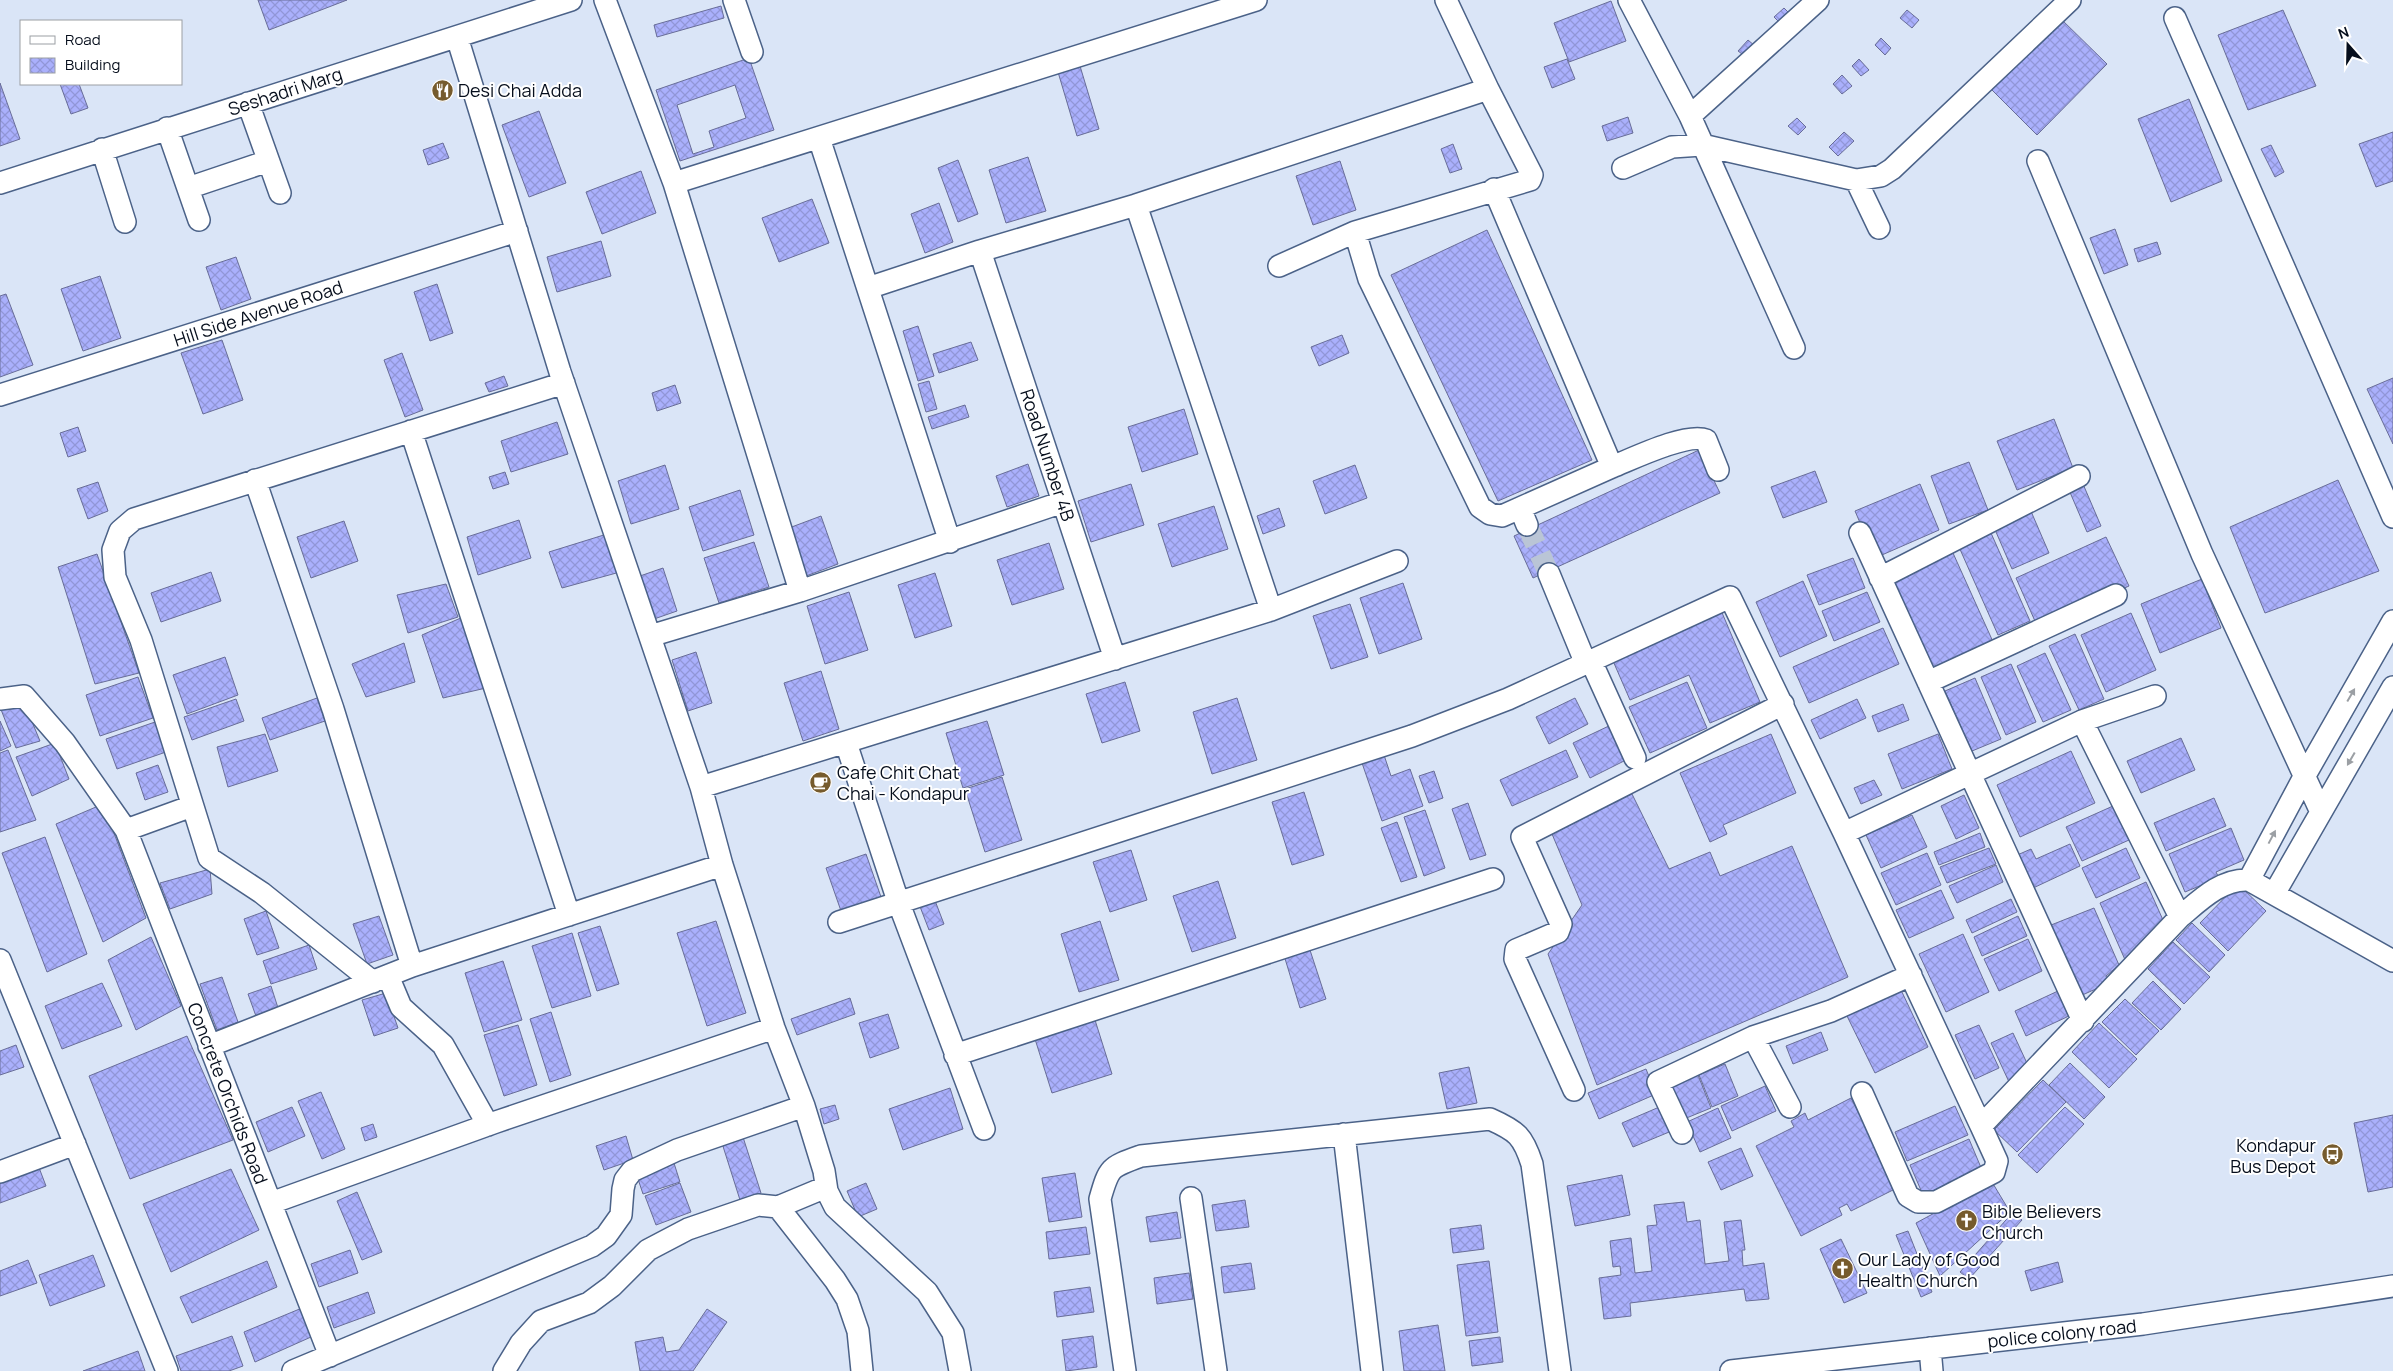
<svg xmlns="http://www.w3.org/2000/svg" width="2393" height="1371" viewBox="0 0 2393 1371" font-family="Manrope,sans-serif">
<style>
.building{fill:url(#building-cross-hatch);stroke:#686d98;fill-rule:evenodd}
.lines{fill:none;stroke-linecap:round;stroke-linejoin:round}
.minor-tunnel{stroke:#bac5d6;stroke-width:21;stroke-dasharray:21 11;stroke-linecap:butt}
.minor-casing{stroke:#4b6288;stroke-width:24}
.minor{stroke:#fff;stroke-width:21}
.oneway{fill:#9b9fa4}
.labels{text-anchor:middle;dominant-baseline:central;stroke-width:4;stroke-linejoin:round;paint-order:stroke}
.poi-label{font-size:18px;fill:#060e1c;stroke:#fff;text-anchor:start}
.street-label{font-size:18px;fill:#060e1c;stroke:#fff}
</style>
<defs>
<pattern id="building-cross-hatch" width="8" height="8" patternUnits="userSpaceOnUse" patternTransform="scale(1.25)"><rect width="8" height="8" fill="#aab0fc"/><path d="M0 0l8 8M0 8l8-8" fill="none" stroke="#9196d7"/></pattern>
</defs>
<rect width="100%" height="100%" fill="#dae5f7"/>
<path class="building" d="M258,0H347L269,30Z
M1611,1L1626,41L1569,62L1554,23Z
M721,6L724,18L657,37L654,25Z
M1784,8L1790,14L1780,23L1774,17Z
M1907,10L1919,20L1912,28L1900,18Z
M2283,10L2316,86L2248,110L2218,35Z
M2059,17L2107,64L2037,135L1989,87Z
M1881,38L1891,48L1885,55L1875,45Z
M1748,40L1755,46L1746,57L1738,51Z
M749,58L774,130L680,161L656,90ZM735,85L746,118L709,131L714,147L693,154L677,105Z
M1567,59L1575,79L1552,88L1544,67Z
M1859,59L1869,70L1861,76L1852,66Z
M1080,66L1099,129L1077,136L1058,72Z
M1842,75L1852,86L1842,94L1833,84Z
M0,83L20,139L0,146Z
M60,84H79L88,108L71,114Z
M2189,99L2222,181L2171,202L2138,119Z
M539,111L566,183L529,197L502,125Z
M1628,117L1633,133L1607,141L1602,126Z
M1797,118L1806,127L1798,135L1788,126Z
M1844,132L1854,141L1838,156L1829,147Z
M2393,132V181L2376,187L2359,144Z
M443,143L449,158L428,165L423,150Z
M1453,144L1462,169L1450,173L1441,149Z
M2271,145L2284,172L2275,177L2261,149Z
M1028,157L1046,211L1006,223L989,170Z
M958,160L978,214L958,222L938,168Z
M1340,161L1356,210L1313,225L1296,176Z
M641,171L656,213L602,234L586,192Z
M812,199L829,243L779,262L762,218Z
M939,203L953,242L925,253L911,214Z
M2115,229L2128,265L2104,274L2090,238Z
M1487,230L1592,460L1498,501L1391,275Z
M601,241L611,276L557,292L547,257Z
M2157,242L2161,254L2138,262L2134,249Z
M236,257L251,299L221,310L206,267Z
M100,276L121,338L83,351L61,289Z
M437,284L453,333L430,341L414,292Z
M6,294L33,365L0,377V296Z
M918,326L934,376L918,381L903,331Z
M1342,335L1349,353L1319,366L1311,347Z
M222,340L243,400L203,414L181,353Z
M971,342L978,360L939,373L933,354Z
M402,353L423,410L405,417L384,360Z
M504,376L508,386L489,392L485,383Z
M2393,378V444L2367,389Z
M929,381L937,409L926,412L918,384Z
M675,385L681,403L657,411L652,393Z
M965,405L969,417L932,429L928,417Z
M1184,409L1198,454L1142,472L1128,427Z
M2054,419L2073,468L2017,490L1997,441Z
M557,422L568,454L511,472L501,441Z
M78,427L86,451L68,457L60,433Z
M1699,450L1720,493L1533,578L1514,536Z
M1969,462L1988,510L1949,524L1931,476Z
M1028,464L1039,496L1007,507L996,476Z
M665,465L679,509L631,524L618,481Z
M1355,465L1367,498L1325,514L1313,481Z
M1815,471L1827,502L1783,518L1771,487Z
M505,472L509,484L493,489L489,477Z
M2338,480L2379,571L2265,613L2230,527Z
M98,482L108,511L88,519L77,489Z
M1131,484L1144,525L1091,542L1078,501Z
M1920,484L1939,530L1875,558L1855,511Z
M2083,484L2101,526L2087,532L2069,490Z
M740,490L754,535L703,551L689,507Z
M1214,506L1228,549L1172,567L1158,524Z
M1279,508L1285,526L1263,534L1257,516Z
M2030,509L2049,553L2012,569L1993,525Z
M821,516L838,564L806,576L789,528Z
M519,520L531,558L478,575L467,537Z
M344,521L358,561L311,578L297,537Z
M1991,533L2030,621L1998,635L1959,547Z
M607,534L620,572L562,588L549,552Z
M2106,537L2129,586L2038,628L2016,578Z
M754,542L769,587L719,603L704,558Z
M1049,543L1064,589L1012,605L997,560Z
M1953,553L1994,644L1933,672L1891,580Z
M97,554L139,673L95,684L58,567Z
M1853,558L1865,588L1819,605L1807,575Z
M663,568L677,611L654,619L640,576Z
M211,572L221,601L161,622L151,593Z
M935,573L952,626L915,638L898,585Z
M2202,579L2221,628L2160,653L2141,604Z
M1803,581L1827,636L1780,657L1756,602Z
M1403,583L1422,639L1379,654L1360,598Z
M446,584L458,617L408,633L397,595Z
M849,592L868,650L825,664L807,606Z
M1867,592L1880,622L1834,641L1822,611Z
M1350,604L1368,657L1331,669L1313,616Z
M1720,608L1760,702L1710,723L1689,675L1630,700L1610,654Z
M2131,613L2156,670L2106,692L2081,635Z
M463,617L486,688L443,698L422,635Z
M1883,628L1899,664L1809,703L1793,667Z
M2075,634L2104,699L2079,710L2049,646Z
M404,643L415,682L366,697L352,664Z
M696,652L712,703L688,711L672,660Z
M2045,653L2071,710L2043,722L2017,666Z
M225,657L238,695L187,714L173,675Z
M2011,664L2036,722L2006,735L1981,677Z
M821,671L839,729L803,741L784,683Z
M138,677L153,718L100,736L86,695Z
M1975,678L2001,739L1972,751L1945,691Z
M1125,682L1140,731L1102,743L1086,694Z
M1687,682L1707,728L1650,753L1629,707Z
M317,698L325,721L270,740L262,718Z
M1237,698L1257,760L1212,774L1193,712Z
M1575,698L1588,724L1549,744L1536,717Z
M236,699L244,721L192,740L184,717Z
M1857,699L1866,718L1820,739L1811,720Z
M23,700L40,741L16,748L0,707Z
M1903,704L1909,720L1878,732L1872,716Z
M0,721L11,746L0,751Z
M987,721L1004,775L963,788L946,733Z
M155,722L166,752L117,769L106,739Z
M1613,724L1630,758L1590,778L1573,743Z
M265,734L278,771L228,787L217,747Z
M1771,734L1796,793L1723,825L1727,834L1710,842L1680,773Z
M1938,734L1952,769L1902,789L1888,754Z
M2181,738L2195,770L2141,793L2127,761Z
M55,743L69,779L32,796L16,757Z
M8,750L36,820L0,832V753Z
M1566,750L1578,777L1512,806L1500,780Z
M2071,751L2095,803L2020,837L1997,785Z
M1384,755L1391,776L1410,769L1423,806L1382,821L1362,763Z
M158,765L168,792L145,800L136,773Z
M1434,771L1443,798L1429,803L1419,776Z
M1002,777L1022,840L985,852L965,789Z
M1874,780L1882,795L1861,804L1854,788Z
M1304,792L1324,855L1292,865L1272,802Z
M1632,794L1669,869L1710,852L1720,876L1792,846L1848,977L1597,1085L1548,954L1582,905L1552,834Z
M1964,795L1979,828L1956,839L1941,806Z
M2214,798L2226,826L2166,851L2154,823Z
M1468,803L1486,855L1470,860L1452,809Z
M103,804L146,918L103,942L56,824Z
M2113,806L2129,840L2082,861L2066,827Z
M1425,810L1445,868L1424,876L1404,817Z
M1912,815L1927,847L1881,868L1866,835Z
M1397,822L1417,877L1401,882L1381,828Z
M2231,828L2244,860L2216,872L2219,878L2185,892L2169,854Z
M1980,833L1985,847L1939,865L1934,852Z
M45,837L87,954L47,972L2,853Z
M2070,844L2080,866L2031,889L2015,856L2031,849L2036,859Z
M1989,848L1996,864L1947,883L1940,867Z
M2126,848L2140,878L2096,898L2082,868Z
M1131,850L1147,900L1110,912L1093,862Z
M1927,853L1941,885L1896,905L1881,873Z
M866,854L881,897L841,911L826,868Z
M1996,865L2003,882L1957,903L1949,886Z
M210,869L212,894L170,909L160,883Z
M1218,881L1236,938L1192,952L1173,896Z
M2146,882L2163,920L2126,962L2100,903Z
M2238,884L2266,911L2228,951L2200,923Z
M1941,890L1954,918L1909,938L1896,910Z
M934,898L944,924L929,930L919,904Z
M2011,899L2017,912L1972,933L1966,920Z
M2094,908L2119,965L2106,976L2109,983L2078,997L2046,927Z
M266,911L279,948L257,955L244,919Z
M379,916L393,955L367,964L353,924Z
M2018,916L2027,936L1982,956L1974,937Z
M716,921L746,1013L707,1026L677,933Z
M1100,921L1119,980L1079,992L1061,934Z
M2192,923L2225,955L2209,972L2176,940Z
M600,926L619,984L597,991L578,933Z
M572,933L591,996L552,1008L532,946Z
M1963,934L1989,992L1946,1012L1919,954Z
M151,937L181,1006L136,1030L108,960Z
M2028,939L2042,971L1999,991L1984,959Z
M2173,942L2210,977L2184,1004L2148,969Z
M1308,944L1326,999L1300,1008L1283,952Z
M309,945L317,969L271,984L263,961Z
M503,961L522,1020L484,1032L465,973Z
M222,977L238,1022L217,1030L200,984Z
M2153,981L2181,1009L2161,1030L2132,1003Z
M102,983L122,1026L62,1049L45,1006Z
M271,986L279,1011L257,1019L248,994Z
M1901,990L1928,1047L1875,1073L1847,1016Z
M2058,991L2069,1016L2026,1036L2015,1011Z
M386,993L398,1028L374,1036L362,1000Z
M850,998L855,1014L797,1035L791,1019Z
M2125,999L2159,1031L2136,1055L2102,1022Z
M551,1012L571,1075L550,1082L530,1019Z
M888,1014L899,1048L870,1058L859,1023Z
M1095,1020L1112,1074L1052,1093L1035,1039Z
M2099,1023L2137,1059L2109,1088L2072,1052Z
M518,1025L537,1085L504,1096L484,1035Z
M1979,1025L1999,1068L1975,1079L1955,1035Z
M1821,1032L1828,1050L1793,1064L1786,1046Z
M2013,1033L2031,1072L2009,1082L1991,1043Z
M187,1036L233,1140L130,1179L89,1076Z
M16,1045L24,1067L0,1075V1051Z
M2070,1063L2105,1097L2084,1119L2049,1085Z
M1725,1064L1738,1096L1712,1107L1699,1075Z
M1469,1067L1477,1103L1447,1109L1439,1073Z
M1646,1069L1656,1094L1599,1119L1588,1093Z
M1698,1075L1711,1108L1684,1119L1670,1086Z
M2043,1080L2066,1102L2017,1152L1994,1130Z
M1765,1086L1776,1111L1732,1131L1721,1106Z
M950,1088L963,1129L903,1150L889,1109Z
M321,1092L345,1149L322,1159L298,1101Z
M1851,1098L1897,1188L1851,1211L1847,1204L1839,1208L1842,1215L1801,1236L1756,1146L1794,1127L1791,1121L1805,1113L1808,1120Z
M835,1105L839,1119L824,1124L820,1109Z
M1664,1105L1674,1130L1633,1147L1622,1123Z
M1955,1106L1968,1135L1907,1161L1895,1132Z
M292,1107L305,1136L268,1152L256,1122Z
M2065,1107L2084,1124L2037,1173L2018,1155Z
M1718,1108L1731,1138L1700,1152L1687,1122Z
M2393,1115V1187L2368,1192L2354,1123Z
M373,1124L377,1137L365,1141L361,1128Z
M742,1134L761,1193L740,1200L721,1140Z
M626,1136L633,1160L604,1170L596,1146Z
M1969,1139L1982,1170L1923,1195L1910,1165Z
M1741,1148L1753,1176L1721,1190L1708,1162Z
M673,1160L680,1182L643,1194L636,1173Z
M38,1165L46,1186L0,1203V1179Z
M231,1169L259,1230L171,1272L143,1204Z
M1075,1173L1082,1217L1049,1222L1042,1178Z
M1622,1175L1630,1215L1575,1226L1567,1186Z
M1992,1182L2010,1212L1940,1276L1916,1223Z
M680,1183L691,1212L656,1225L645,1196Z
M866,1183L877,1209L858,1217L847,1191Z
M357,1192L382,1252L362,1260L337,1201Z
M1245,1200L1249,1227L1216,1231L1212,1205Z
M1684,1202L1687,1222L1700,1220L1705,1264L1729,1261L1724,1222L1741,1220L1745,1250H1742L1743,1266L1764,1263L1769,1299L1746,1301L1744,1289L1630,1303L1631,1316L1604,1319L1599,1278L1621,1275L1620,1266L1613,1267L1610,1241L1631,1238L1635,1273L1652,1271L1647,1226L1657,1225L1654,1205Z
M1177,1212L1181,1238L1150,1242L1146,1217Z
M2013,1212L2022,1220L1969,1279L1960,1272Z
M1481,1225L1484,1249L1453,1253L1450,1229Z
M1086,1227L1090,1254L1049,1259L1046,1232Z
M1908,1231L1932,1292L1921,1297L1896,1235Z
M1841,1239L1867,1293L1844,1303L1820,1249Z
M350,1250L358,1273L319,1287L311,1264Z
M93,1255L105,1286L50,1306L39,1275Z
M28,1260L37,1283L0,1296V1271Z
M267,1261L277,1287L192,1323L180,1297Z
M1489,1261L1498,1332L1466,1336L1457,1265Z
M2058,1262L2063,1282L2031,1291L2025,1271Z
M1251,1263L1255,1289L1224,1293L1221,1267Z
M1189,1273L1193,1299L1157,1304L1154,1278Z
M1090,1287L1094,1312L1057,1317L1054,1292Z
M368,1292L375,1313L334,1328L327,1307Z
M302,1308L311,1337L255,1362L244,1332Z
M707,1309L727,1322L693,1371H640L635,1342L663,1337L666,1352L679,1350Z
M1438,1325L1445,1371H1404L1399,1331Z
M232,1336L243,1366L229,1371H181L176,1356Z
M1093,1336L1097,1367L1066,1371L1062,1340Z
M1500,1337L1503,1362L1472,1366L1469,1341Z
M138,1351L145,1371H83Z"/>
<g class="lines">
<path class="minor-tunnel" d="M1527,525L1549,574"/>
<defs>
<path id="minor" d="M605,0L674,183L800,591
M734,0L752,52
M1629,0L1690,116L1794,348
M2175,18L2393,517
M457,37L560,372L701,787L1271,610L1397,561
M248,103L280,193
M1690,116L1818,0
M167,128L199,220
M819,138L950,542
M102,149L125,222
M2038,161L2202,554L2321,812
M1623,168L1672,147L1702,145L1856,180L1881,176L1892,169L2070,0
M1856,180L1879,228
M0,183L571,0
M674,183L1256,0
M188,188L268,161
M1136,205L1271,610
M1355,232L1369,279L1480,507L1490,514L1502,516L1612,467L1494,189
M980,251L1115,659
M1279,266L1355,232L1530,180L1532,175L1488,89
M868,288L980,251L1136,205L1488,89L1446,0
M0,395L517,231
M411,431L569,915
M1612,467C1632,459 1687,432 1706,440L1718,470
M255,480L333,709L412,966
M1520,508L1527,525
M1860,533L2083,1021
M1549,574L1586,664
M1880,578L2079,476
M650,636L800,591L1063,502
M1591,661L1635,758
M1928,682L2116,595
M0,699L24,696L65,743L126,830L192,806
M2082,721L2180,917
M846,743L898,901L984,1129
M701,787L722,865L774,1028L804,1106L824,1171L827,1191L835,1207L927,1292L953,1333L960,1371
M126,830L330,1356
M1844,833L2082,721L2155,696
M2249,880L2304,777L2393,621
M2274,894L2393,687
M839,922L1412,736L1508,699L1730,597L1844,833L1981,1126L2180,917C2199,901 2222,878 2249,880L2393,961
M0,960L167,1371
M388,976L401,1007L443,1045L488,1125
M373,982L262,893L209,858L141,640L115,577L113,550L120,531L134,519L564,383
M1753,1037L1790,1107
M209,1046L412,966L722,865
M955,1055L1493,879
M1574,1090L1515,959L1516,950L1558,932L1561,924L1522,837L1783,704
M1862,1093L1908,1196L1918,1202H1936L1994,1172L1997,1161L1981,1126
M1682,1133L1658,1082L1753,1037L1831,1011L1911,975
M1344,1134L1372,1371
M0,1172L75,1144
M1191,1198L1216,1371
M271,1203L496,1122L774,1028
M778,1207L835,1280L847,1299L858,1331L862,1371
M1930,1348L1932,1371
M293,1371L592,1246L606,1236L621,1215L623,1189L625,1180L632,1171L677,1150L804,1106
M504,1371L521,1343L541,1321L589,1303L612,1286L648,1250L688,1229L758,1205L778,1207L826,1187
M1125,1371L1100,1199C1109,1167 1110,1167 1141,1156L1490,1119C1517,1131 1523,1136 1532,1164L1560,1371
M1731,1371L2143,1324L2393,1286"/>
</defs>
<use href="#minor" class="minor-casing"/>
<use href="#minor" class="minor"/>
</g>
<defs><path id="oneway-solid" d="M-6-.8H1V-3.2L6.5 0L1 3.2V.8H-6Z" transform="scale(1.25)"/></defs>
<g class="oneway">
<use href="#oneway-solid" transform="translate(2351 695) rotate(-60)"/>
<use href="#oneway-solid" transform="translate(2351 759) rotate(120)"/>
<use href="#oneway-solid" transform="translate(2272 837) rotate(-62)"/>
</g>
<defs>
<symbol id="restaurant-disc" viewBox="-11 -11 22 22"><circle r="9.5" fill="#765b2d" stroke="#fff"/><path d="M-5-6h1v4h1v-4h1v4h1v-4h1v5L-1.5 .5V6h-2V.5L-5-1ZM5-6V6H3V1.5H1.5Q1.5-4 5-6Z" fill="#fff"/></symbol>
<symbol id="cafe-disc" viewBox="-11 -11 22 22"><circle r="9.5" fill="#765b2d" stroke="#fff"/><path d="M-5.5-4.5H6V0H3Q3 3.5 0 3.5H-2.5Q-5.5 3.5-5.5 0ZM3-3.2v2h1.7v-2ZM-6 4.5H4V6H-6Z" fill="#fff"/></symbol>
<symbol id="bus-disc" viewBox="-11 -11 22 22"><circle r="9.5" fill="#765b2d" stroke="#fff"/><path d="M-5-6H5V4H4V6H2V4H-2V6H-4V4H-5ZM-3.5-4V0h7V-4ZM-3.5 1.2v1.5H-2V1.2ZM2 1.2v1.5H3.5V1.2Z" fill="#fff"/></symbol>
<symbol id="church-disc" viewBox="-11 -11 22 22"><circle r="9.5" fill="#765b2d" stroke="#fff"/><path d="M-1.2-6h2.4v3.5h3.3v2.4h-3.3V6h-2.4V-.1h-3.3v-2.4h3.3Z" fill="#fff"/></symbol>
</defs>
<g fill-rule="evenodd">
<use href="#restaurant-disc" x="430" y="78" width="25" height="25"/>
<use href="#cafe-disc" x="808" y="770" width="25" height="25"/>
<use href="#bus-disc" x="2320" y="1142" width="25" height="25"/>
<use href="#church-disc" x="1954" y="1208" width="25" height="25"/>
<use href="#church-disc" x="1830" y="1256" width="25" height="25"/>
</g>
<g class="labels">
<g class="poi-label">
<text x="458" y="90">Desi Chai Adda</text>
<text x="837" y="772">Cafe Chit Chat<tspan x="837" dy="21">Chai - Kondapur</tspan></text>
<text x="2316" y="1145" text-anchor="end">Kondapur<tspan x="2316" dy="21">Bus Depot</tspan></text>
<text x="1982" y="1211">Bible Believers<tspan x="1982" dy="21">Church</tspan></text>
<text x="1858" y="1259">Our Lady of Good<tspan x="1858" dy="21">Health Church</tspan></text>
</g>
<g class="street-label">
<text transform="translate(285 91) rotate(-18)">Seshadri Marg</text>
<text transform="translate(258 313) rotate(-18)">Hill Side Avenue Road</text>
<text transform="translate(1048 455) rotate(72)">Road Number 4B</text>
<text transform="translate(228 1093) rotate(69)">Concrete Orchids Road</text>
<text transform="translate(2062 1333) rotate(-6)">police colony road</text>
</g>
</g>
<rect x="20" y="20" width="162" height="65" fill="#ffffff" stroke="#9b9fa4"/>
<rect x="30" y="36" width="25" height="8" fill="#ffffff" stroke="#9b9fa4"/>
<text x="65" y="45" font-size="15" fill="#060e1c">Road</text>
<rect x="30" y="58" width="25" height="15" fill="url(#building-cross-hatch)" stroke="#9b9fa4"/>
<text x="65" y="70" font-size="15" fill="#060e1c">Building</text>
<g transform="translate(2348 45) rotate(340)" stroke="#ffffff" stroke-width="4" paint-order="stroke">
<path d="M0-4L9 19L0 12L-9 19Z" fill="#060e1c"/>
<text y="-8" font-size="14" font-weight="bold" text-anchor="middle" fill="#060e1c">N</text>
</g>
</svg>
